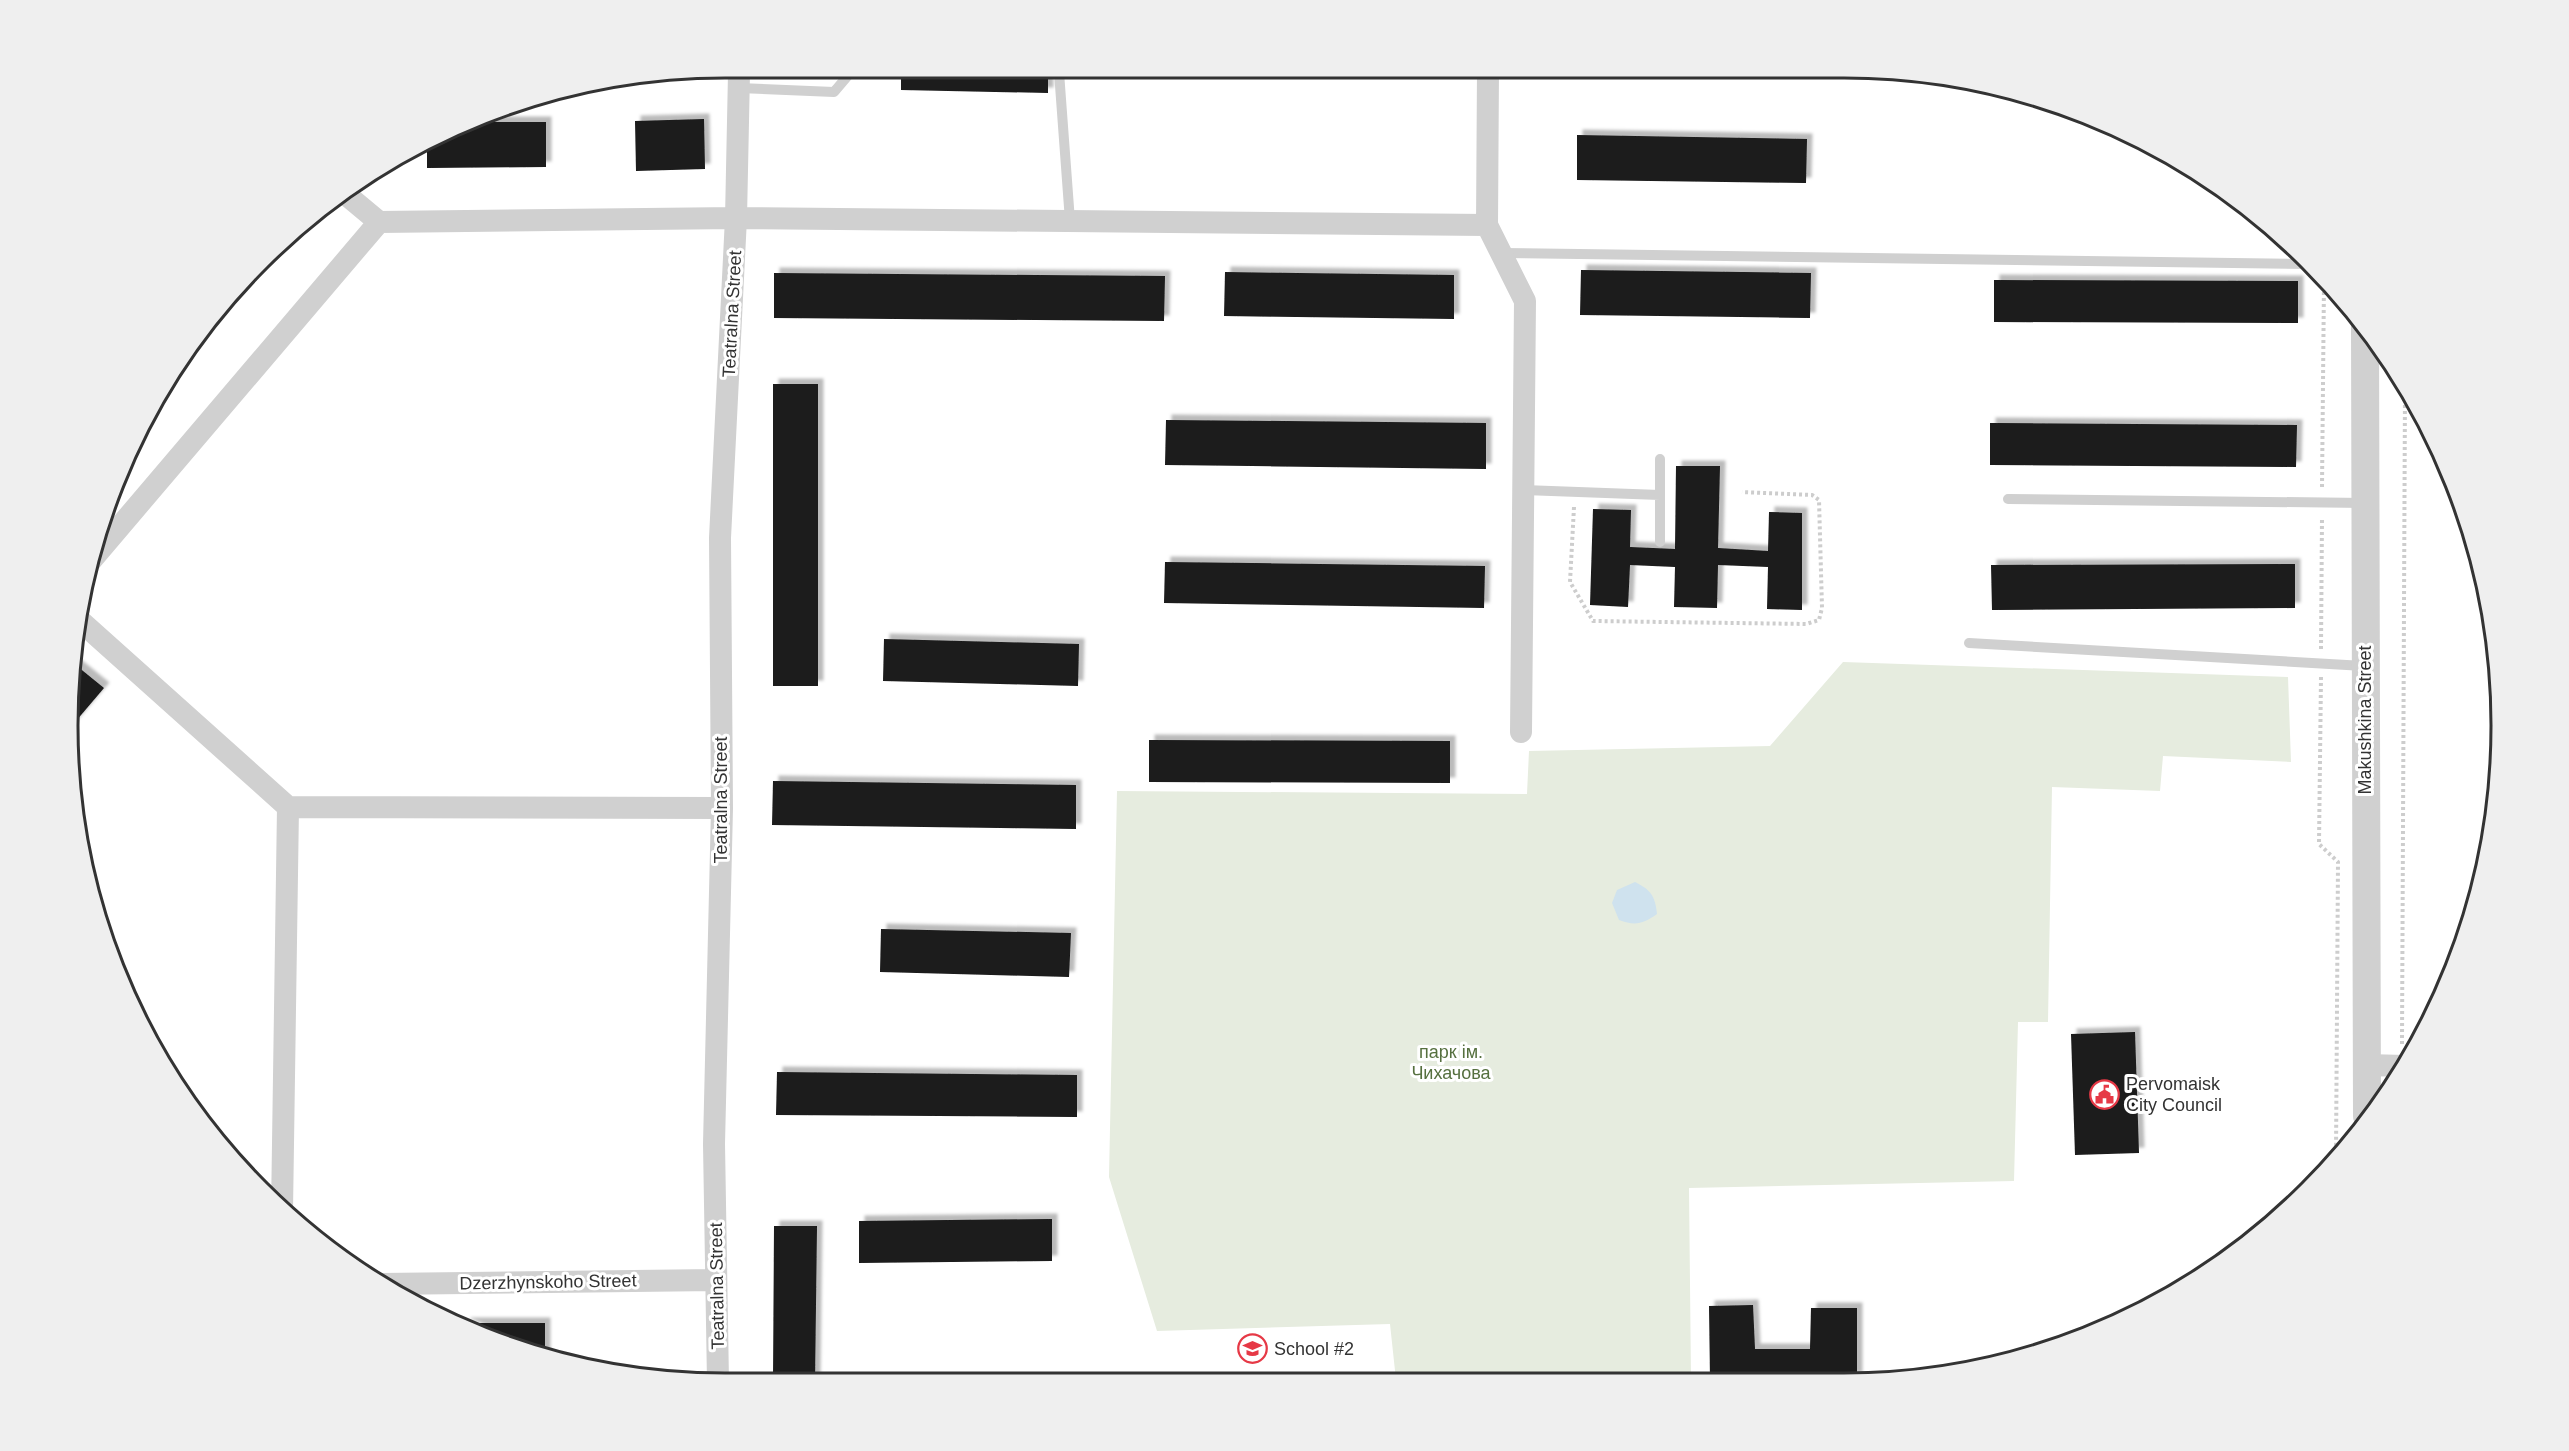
<svg xmlns="http://www.w3.org/2000/svg" width="2569" height="1451" viewBox="0 0 2569 1451" font-family="Arial,sans-serif">
<style>
.green{fill:#e6ecdf}
.water{fill:#cfe2ee}
.building{fill:#1a1a1a;filter:url(#shadow)}
.lines{fill:none;stroke-linecap:round;stroke-linejoin:round}
.path{stroke:#cdcdcd;stroke-width:4;stroke-dasharray:3 3;stroke-linecap:butt}
.service{stroke:#d0d0d0;stroke-width:10}
.minor{stroke:#d0d0d0;stroke-width:22}
.tertiary{stroke:#d0d0d0;stroke-width:28}
.labels{text-anchor:middle;dominant-baseline:central;stroke-width:6;stroke-linejoin:round;paint-order:stroke}
.street-label{font-size:18px;fill:#333;stroke:#fff}
.park-label{font-size:18px;fill:#56703f;stroke:#fff}
.poi-label{font-size:18px;fill:#333;stroke:#fff;text-anchor:start}
.rim{fill:none;stroke:#333;stroke-width:3}
</style>
<defs>
<filter id="shadow"><feDropShadow dx="5.5" dy="-5.5" stdDeviation="1.5" flood-color="#0004"/></filter>
</defs>
<rect width="100%" height="100%" fill="#fff"/>
<path class="green" d="M1843,662L2288,677L2291,762L2163,756L2160,791L2052,787L2048,1022H2018L2014,1181L1689,1188L1691,1379L1396,1380L1390,1324L1157,1331L1109,1177L1117,791L1527,794L1529,751L1770,746Z"/>
<path class="water" d="M1635,882C1651,890 1655,896 1657,914C1643,924 1635,926 1619,920L1612,903L1617,890Z"/>
<path class="building" d="M901,72H1048V93L901,90Z
M704,119L705,169L636,171L635,121Z
M466,122H546V167L427,168V140Z
M1577,135L1807,139L1806,183L1577,180Z
M1581,270L1811,273L1810,318L1580,315Z
M1225,272L1454,275V319L1224,316Z
M774,273L1165,276L1164,321L774,318Z
M1994,280L2298,281V323L1994,322Z
M773,384H818V686H773Z
M1166,420L1486,423V469L1165,465Z
M1990,423L2297,425L2296,467L1990,465Z
M1676,466H1720L1718,548L1768,551L1769,512L1802,513V610L1767,609L1768,567L1718,565L1717,608L1674,607L1675,567L1630,565L1628,607L1590,605L1593,509L1631,510L1630,547L1675,549Z
M1165,562L1485,566L1484,608L1164,603Z
M2295,564V608L1992,610L1991,565Z
M884,639L1079,644L1078,686L883,681Z
M72,662L104,688L70,728Z
M1149,740L1450,741V783L1149,782Z
M773,781L1076,785V829L772,825Z
M881,929L1071,933L1069,977L880,972Z
M2135,1032L2139,1153L2075,1155L2071,1034Z
M777,1072L1077,1075V1117L776,1115Z
M1052,1219V1261L859,1263V1221Z
M774,1226H817L815,1382H773Z
M1753,1305L1755,1349H1810L1811,1308H1857V1378L1760,1375L1759,1378L1710,1379L1709,1306Z
M545,1323V1357L465,1324V1323Z"/>
<g class="lines">
<path class="path" d="M2322,487L2324,281
M1574,507L1570,582L1593,621L1806,624L1819,620L1822,608L1819,500L1812,495L1742,492
M2321,649L2322,518
M2321,677L2319,844L2338,862L2336,1156
M2402,1044L2405,389"/>
<path class="service" d="M1059,72L1070,221
M739,88L834,92L851,72
M1501,253L2309,264
M1523,490L1660,495
M2008,499L2365,503
M1660,542V459
M1969,643L2364,666"/>
<path class="minor" d="M1488,70L1487,225L1525,301L1521,732
M343,192L379,222L736,218L1487,225
M88,564L379,222
M77,618L288,807L282,1211
M288,807L722,808
M2366,1065L2405,1066
M380,1284L716,1280
M718,1382L714,1144L722,808L720,538L736,218L739,73"/>
<path class="tertiary" d="M2365,325L2367,1116"/>
</g>
<defs>
<symbol id="civic-ring" viewBox="-11 -11 22 22"><circle r="9.5" fill="#fff" stroke="#e63946" stroke-width="1.5"/><path d="M-.6-6.5H3V-4.5H.6V-3L4-1V1h2V6H-6V1h2V-1L-.6-3ZM-1.2 2.5V6h2.4V2.5Z" fill="#e63946"/></symbol>
<symbol id="school-ring" viewBox="-11 -11 22 22"><circle r="9.5" fill="#fff" stroke="#e63946" stroke-width="1.5"/><path d="M0-5L7-2L0 1L-7-2ZM-4 1L0 2.5L4 1V4Q0 6-4 4Z" fill="#e63946"/></symbol>
</defs>
<g fill-rule="evenodd">
<use href="#civic-ring" x="2088" y="1078" width="33" height="33"/>
<use href="#school-ring" x="1236" y="1332" width="33" height="33"/>
</g>
<g class="labels">
<g class="street-label">
<text transform="translate(732 314) rotate(-87)">Teatralna Street</text>
<text transform="translate(2365 720) rotate(-90)">Makushkina Street</text>
<text transform="translate(721 800) rotate(-90)">Teatralna Street</text>
<text transform="translate(548 1282) rotate(-1)">Dzerzhynskoho Street</text>
<text transform="translate(717 1286) rotate(-91)">Teatralna Street</text>
</g>
<g class="park-label">
<text x="1451" y="1052">парк ім.<tspan x="1451" dy="21">Чихачова</tspan></text>
</g>
<g class="poi-label">
<text x="2126" y="1084">Pervomaisk<tspan x="2126" dy="21">City Council</tspan></text>
<text x="1274" y="1349">School #2</text>
</g>
</g>
<path d="M0 0H2569V1451H0ZM725 78H1844A647 647 0 0 1 2491 725V726A647 647 0 0 1 1844 1373H725A647 647 0 0 1 78 726V725A647 647 0 0 1 725 78Z" fill="#efefef" fill-rule="evenodd"/>
<path class="rim" d="M725 78H1844A647 647 0 0 1 2491 725V726A647 647 0 0 1 1844 1373H725A647 647 0 0 1 78 726V725A647 647 0 0 1 725 78Z"/>
</svg>
